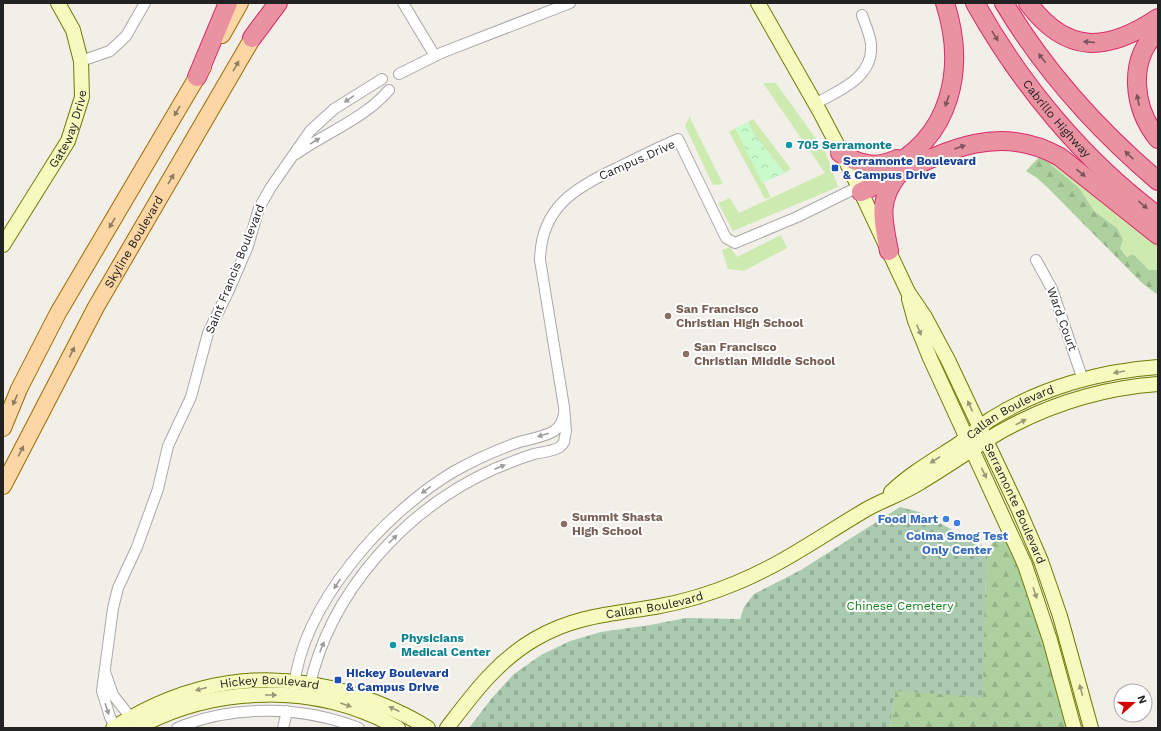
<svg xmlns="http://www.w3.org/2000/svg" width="1161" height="731" viewBox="0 0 1161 731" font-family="'Work Sans',sans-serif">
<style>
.grass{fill:#cdebb0}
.forest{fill:url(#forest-firs)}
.cemetery{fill:url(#cemetery-stones)}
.park{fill:url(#park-crowns)}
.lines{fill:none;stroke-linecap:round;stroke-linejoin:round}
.street-casing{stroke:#a9a9a9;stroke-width:12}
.secondary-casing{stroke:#707d05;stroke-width:16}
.primary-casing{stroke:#a06b00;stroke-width:18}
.highway-casing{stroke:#dc2a67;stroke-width:20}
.street{stroke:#fff;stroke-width:10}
.secondary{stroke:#f7fabf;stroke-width:14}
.primary{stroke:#fcd6a4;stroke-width:16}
.highway{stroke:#e892a2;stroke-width:18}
.oneway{fill:#7b545c}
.oneway2{fill:#8f7c63}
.oneway3{fill:#9c9c9c}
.oneway4{fill:#979978}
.culture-dot{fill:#0f9aa8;stroke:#fff;stroke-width:1.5}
.transit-dot{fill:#1a4fb4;stroke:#fff;stroke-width:1.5}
.education-dot{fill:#8d6e63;stroke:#fff;stroke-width:1.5}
.shop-dot{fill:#3f7fe0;stroke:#fff;stroke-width:1.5}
.labels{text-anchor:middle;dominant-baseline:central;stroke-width:4;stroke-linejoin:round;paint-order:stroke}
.street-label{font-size:12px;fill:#222;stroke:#fff}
.culture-label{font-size:12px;font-weight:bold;fill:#0d838f;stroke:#fff;text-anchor:start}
.transit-label{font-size:12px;font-weight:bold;fill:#164399;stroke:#fff;text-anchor:start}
.education-label{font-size:12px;font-weight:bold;fill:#785e54;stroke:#fff;text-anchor:start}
.shop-label{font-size:12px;font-weight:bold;fill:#366cbe;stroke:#fff;text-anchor:end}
.park-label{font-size:12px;fill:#0c8416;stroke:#fff}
</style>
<defs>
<pattern id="forest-firs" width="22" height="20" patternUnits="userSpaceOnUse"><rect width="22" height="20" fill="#add19e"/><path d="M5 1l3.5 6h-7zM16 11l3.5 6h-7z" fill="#95b388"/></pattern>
<pattern id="cemetery-stones" width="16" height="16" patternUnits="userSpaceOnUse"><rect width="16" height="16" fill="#aacbaf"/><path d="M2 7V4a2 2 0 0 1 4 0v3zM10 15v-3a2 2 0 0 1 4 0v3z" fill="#92ae96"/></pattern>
<pattern id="park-crowns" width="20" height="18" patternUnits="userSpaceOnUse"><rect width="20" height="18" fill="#c8facc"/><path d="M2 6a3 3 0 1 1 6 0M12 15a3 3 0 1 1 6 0" fill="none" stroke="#acd6af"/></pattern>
</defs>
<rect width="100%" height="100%" fill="#f2efe9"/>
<path class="grass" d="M763,83H776L826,153L838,187L733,231L718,203L730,198L739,213L825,173Z
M690,116L691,120L723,184L713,185L685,126Z
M753,119L791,169L785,173L754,135L748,122Z
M735,128L771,197L765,199L729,132Z
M1048,158L1158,243V270H1149L1133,254L1128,257L1120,248L1117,228L1094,211L1080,189L1049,163Z
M781,235L787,248L744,271L728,269L722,250L730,247L737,257Z"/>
<path class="forest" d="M1040,156L1048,158L1049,163L1080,189L1094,211L1117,228L1123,240L1120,248L1127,257L1133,254L1149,270H1158V295L1142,283L1049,189L1037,178L1026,171Z
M1003,529C1033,592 1049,661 1067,728H890L895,691L985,595L988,549Z"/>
<path class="cemetery" d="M900,507L919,512L988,549L985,595L983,697L895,691L890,728H469L492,698L514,674L541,655L570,641L601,632L650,625L686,618L740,619L744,607L754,594L801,570Z"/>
<path class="park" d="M748,122L754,135L785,173L762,183L735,128Z"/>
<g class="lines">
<defs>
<path id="street" d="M403,3L435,56
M81,61L110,51L126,36L145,3
M399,74L441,53L570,3
M815,104C839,90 874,78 871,44C870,34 865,24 862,15
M296,154C327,132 364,119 389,90
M1036,260L1052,289L1083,380
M105,672L113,695L135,723
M294,687C303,604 383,514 453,472C474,460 497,450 519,442C530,439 544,437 554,431C560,427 563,421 564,413
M309,689C329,593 405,509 494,469C507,464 520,458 534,454C542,452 550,452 558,448C561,447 562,445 564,442L566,431L564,407L540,260C541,208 574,188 617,168C637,158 657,148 678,139L726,238L735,243L797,217L858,187
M138,727H115L110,717L102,691L113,608L118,588L137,547L158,489L168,446L191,397L208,333L229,290L248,246L259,208L271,187L310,131L334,109L382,79
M177,728C234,704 302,706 359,728
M283,728L287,711"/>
<g id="secondary">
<path id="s1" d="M758,3L820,112L851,171L908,292L925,317L948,360L1018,508L1041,561L1060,616L1091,728"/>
<path id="s2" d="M3,245L68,141L82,97L81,61L73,30L58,3"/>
<path d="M909,299L915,321L930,358L1025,565L1050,640L1074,728"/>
<path id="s3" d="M891,492C911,473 934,460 957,445C969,437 979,427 991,419C1040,388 1100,371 1158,367"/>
<path id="s4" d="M113,728C189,680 267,667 353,694C380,703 404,713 428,728"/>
<path d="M137,728C217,684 318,683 398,728"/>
<path id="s5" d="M447,728C473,694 497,661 535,639C574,616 611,614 655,607C683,602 710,594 736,583C783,564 824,534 867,509C885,499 904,493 921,482C948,466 973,448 1000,432C1048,405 1103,388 1158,384"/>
</g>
<g id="primary">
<path d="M222,35L240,3"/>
<path d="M3,428L19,389L58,313L203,67"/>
<path id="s6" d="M3,486L96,307L259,27"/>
</g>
<g id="highway">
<path id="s7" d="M975,3C1021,85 1083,160 1158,216"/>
<path d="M1004,3C1044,70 1099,131 1158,181"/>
<path d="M1028,3C1067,55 1107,52 1158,18"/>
<path d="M1158,31C1127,60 1133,108 1158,139"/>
<path d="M252,38L278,3"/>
<path d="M197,77L228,3"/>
<path d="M840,153C860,165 876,169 897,159"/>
<path d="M885,170C952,138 966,68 945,3"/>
<path d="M861,192C926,163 988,116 1060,157L1158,235"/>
<path d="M889,251C883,220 877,201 898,175"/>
</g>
</defs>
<use href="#street" class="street-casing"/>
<use href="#secondary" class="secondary-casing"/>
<use href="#primary" class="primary-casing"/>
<use href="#highway" class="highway-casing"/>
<use href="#street" class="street"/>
<use href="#secondary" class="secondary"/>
<use href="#primary" class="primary"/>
<use href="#highway" class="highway"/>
</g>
<defs><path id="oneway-solid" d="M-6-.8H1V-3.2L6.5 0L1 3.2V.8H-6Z"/></defs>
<g class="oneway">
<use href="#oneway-solid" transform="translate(995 36) rotate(58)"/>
<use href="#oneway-solid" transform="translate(1089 42) rotate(-175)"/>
<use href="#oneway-solid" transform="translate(1042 58) rotate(-128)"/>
<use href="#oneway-solid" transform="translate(1138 100) rotate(-101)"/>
<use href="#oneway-solid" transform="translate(947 101) rotate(109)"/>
<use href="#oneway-solid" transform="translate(960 147) rotate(-19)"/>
<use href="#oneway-solid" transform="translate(1129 155) rotate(-137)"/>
<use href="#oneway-solid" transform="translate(1081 173) rotate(39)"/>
<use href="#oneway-solid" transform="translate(1143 205) rotate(39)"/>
</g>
<g class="oneway2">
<use href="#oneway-solid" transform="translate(236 66) rotate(-60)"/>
<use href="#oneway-solid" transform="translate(177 111) rotate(120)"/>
<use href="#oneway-solid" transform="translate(171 179) rotate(-60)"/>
<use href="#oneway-solid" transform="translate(112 223) rotate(120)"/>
<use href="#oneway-solid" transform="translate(72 352) rotate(-63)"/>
<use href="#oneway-solid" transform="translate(15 400) rotate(114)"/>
<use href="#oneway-solid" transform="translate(21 451) rotate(-63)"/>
</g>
<g class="oneway3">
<use href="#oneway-solid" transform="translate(349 99) rotate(146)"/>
<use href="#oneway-solid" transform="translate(315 141) rotate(-31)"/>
<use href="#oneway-solid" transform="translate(543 435) rotate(163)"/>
<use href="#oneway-solid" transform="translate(500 467) rotate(-23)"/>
<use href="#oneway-solid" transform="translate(426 490) rotate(144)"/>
<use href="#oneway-solid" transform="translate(393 539) rotate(-45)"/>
<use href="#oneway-solid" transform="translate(337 584) rotate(123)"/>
<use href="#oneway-solid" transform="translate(322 647) rotate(-68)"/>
<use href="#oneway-solid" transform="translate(107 709) rotate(71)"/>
</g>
<g class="oneway4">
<use href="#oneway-solid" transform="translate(919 330) rotate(67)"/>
<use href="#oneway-solid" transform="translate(1119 372) rotate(170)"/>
<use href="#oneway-solid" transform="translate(970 406) rotate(-115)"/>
<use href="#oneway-solid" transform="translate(1021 422) rotate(-27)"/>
<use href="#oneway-solid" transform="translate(935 460) rotate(147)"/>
<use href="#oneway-solid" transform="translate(984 473) rotate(65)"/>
<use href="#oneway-solid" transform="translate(1035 593) rotate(71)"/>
<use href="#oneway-solid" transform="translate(201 689) rotate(165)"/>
<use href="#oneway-solid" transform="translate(1081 690) rotate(-105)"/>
<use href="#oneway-solid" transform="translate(271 695)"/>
<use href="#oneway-solid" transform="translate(346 705) rotate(19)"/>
<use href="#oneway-solid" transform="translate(394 709) rotate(-155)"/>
</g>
<g class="culture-dot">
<circle cx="789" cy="145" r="4"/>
<circle cx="393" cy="645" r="4"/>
</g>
<g class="transit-dot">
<rect x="831" y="164" width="8" height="8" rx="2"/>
<rect x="334" y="676" width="8" height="8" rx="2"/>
</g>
<g class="education-dot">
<circle cx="668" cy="316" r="4"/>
<circle cx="686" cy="354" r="4"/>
<circle cx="564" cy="524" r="4"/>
</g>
<g class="shop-dot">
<circle cx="946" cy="519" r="4"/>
<circle cx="957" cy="523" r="4"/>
</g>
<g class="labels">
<g class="street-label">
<text stroke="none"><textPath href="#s7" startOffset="142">Cabrillo Highway</textPath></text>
<text stroke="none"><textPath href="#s2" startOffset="134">Gateway Drive</textPath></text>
<text transform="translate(637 160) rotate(-24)">Campus Drive</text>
<text stroke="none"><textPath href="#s6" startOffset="277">Skyline Boulevard</textPath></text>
<text transform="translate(235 269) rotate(-68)">Saint Francis Boulevard</text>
<text transform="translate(1062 319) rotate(70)">Ward Court</text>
<text stroke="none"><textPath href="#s3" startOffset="144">Callan Boulevard</textPath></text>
<text stroke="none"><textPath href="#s1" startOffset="563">Serramonte Boulevard</textPath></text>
<text stroke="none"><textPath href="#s5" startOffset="251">Callan Boulevard</textPath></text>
<text stroke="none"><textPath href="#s4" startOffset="166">Hickey Boulevard</textPath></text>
</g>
<g class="culture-label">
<text x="797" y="145">705 Serramonte</text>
<text x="401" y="638">Physicians<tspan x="401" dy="14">Medical Center</tspan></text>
</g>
<g class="transit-label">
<text x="843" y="161">Serramonte Boulevard<tspan x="843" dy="14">&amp; Campus Drive</tspan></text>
<text x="346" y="673">Hickey Boulevard<tspan x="346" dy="14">&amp; Campus Drive</tspan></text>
</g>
<g class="education-label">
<text x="676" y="309">San Francisco<tspan x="676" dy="14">Christian High School</tspan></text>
<text x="694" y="347">San Francisco<tspan x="694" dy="14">Christian Middle School</tspan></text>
<text x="572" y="517">Summit Shasta<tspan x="572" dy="14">High School</tspan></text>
</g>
<g class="shop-label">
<text x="938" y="519">Food Mart</text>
<text x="957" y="536" text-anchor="middle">Colma Smog Test<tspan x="957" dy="14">Only Center</tspan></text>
</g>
<g class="park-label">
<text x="900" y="606">Chinese Cemetery</text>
</g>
</g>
<rect width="1161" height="731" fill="none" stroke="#222222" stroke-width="8"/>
<g transform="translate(1133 703) rotate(69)"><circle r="19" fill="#ffffff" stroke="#a7a7a7"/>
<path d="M0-3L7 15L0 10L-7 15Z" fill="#d40000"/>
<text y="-6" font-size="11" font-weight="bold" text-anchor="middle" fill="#222222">N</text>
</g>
</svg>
